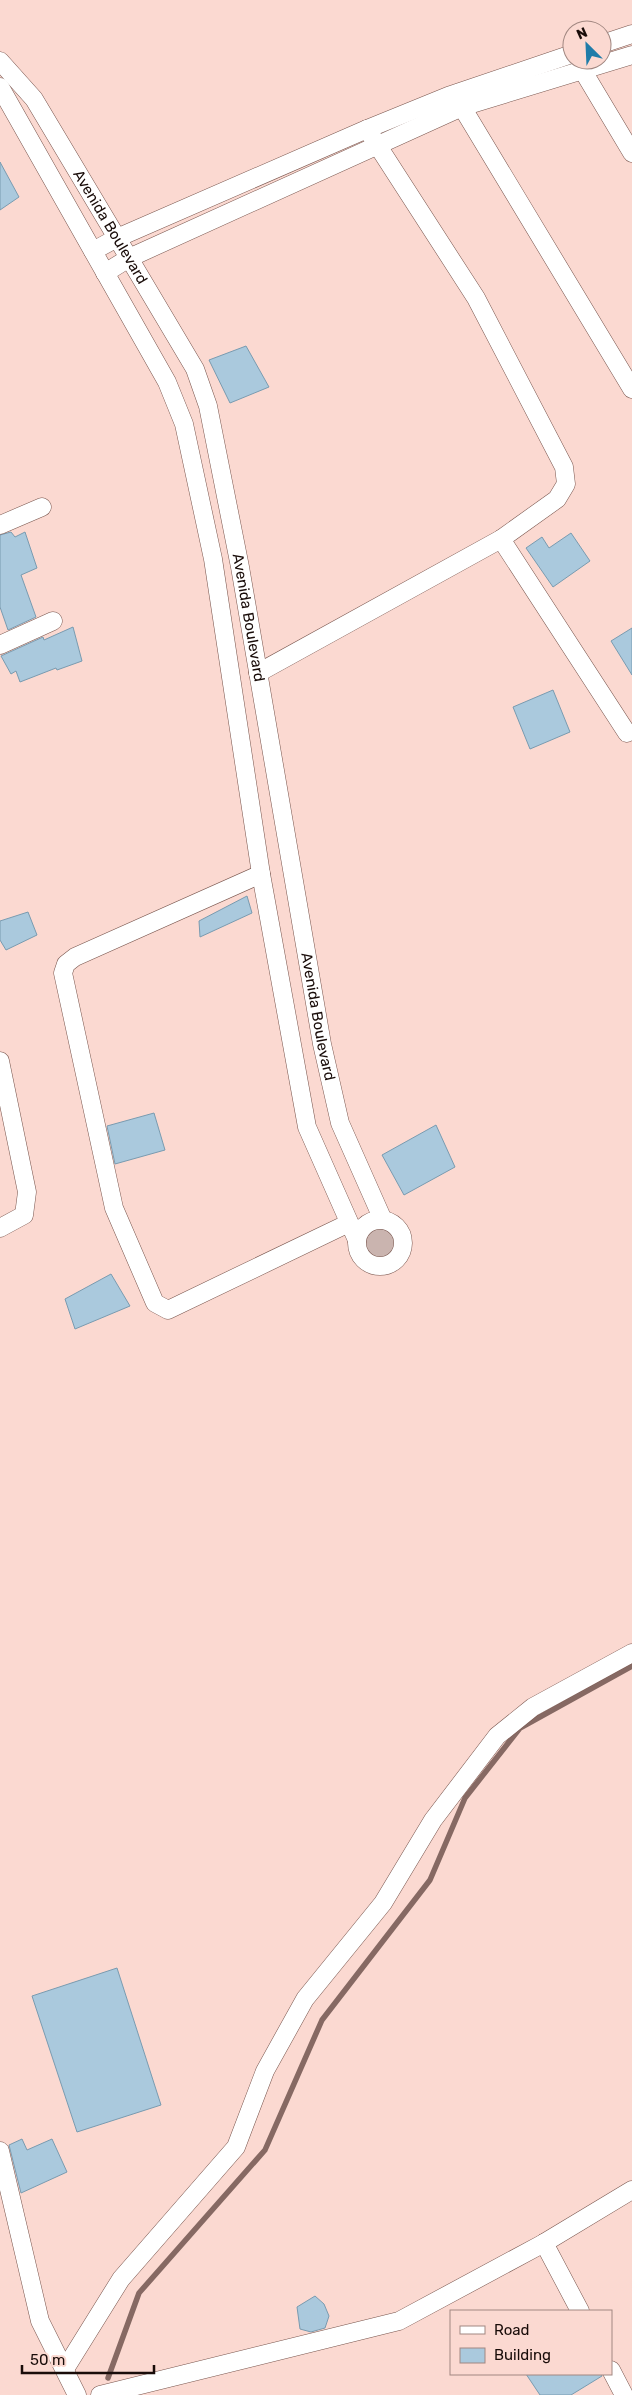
<svg xmlns="http://www.w3.org/2000/svg" width="632" height="2395" viewBox="0 0 632 2395" font-family="Rubik,sans-serif">
<style>
.green{fill:#cab4af}
.lines{fill:none;stroke-linecap:round;stroke-linejoin:round}
.stream{stroke:#866963;stroke-width:5.5}
.building{fill:#aac9dd;stroke:#799bb0}
.minor-casing{stroke:#78554d;stroke-width:19}
.minor{stroke:#fff;stroke-width:18}
.labels{text-anchor:middle;dominant-baseline:central;stroke-width:4;stroke-linejoin:round;paint-order:stroke}
.street-label{font-size:15px;fill:#190c09;stroke:#fbd9d1}
</style>
<rect width="100%" height="100%" fill="#fbd9d1"/>
<path class="green" d="M361 1243a18 18 0 1 1 36 0a18 18 0 1 1-36 0Z"/>
<g class="lines">
<path class="stream" d="M108,2378L139,2293L265,2150L322,2020L430,1880L465,1798L520,1728L632,1666"/>
</g>
<path class="building" d="M0,162L19,197L0,210Z
M246,346L269,387L230,403L209,360Z
M11,532L15,537L25,532L37,568L21,575L36,617L8,630L0,607V535Z
M571,533L590,561L553,587L526,548L542,537L549,548Z
M73,627L82,661L57,670L56,668L20,682L16,671L11,674L1,656L43,637L44,640Z
M632,628V675L611,641Z
M553,690L570,732L530,749L513,707Z
M247,896L252,913L200,937L199,921Z
M28,912L37,935L6,950L0,940V921Z
M154,1113L165,1150L115,1164L107,1126Z
M436,1125L455,1167L404,1195L382,1155Z
M111,1274L130,1306L75,1329L65,1299Z
M117,1968L161,2105L77,2132L32,1996Z
M22,2139L27,2150L52,2139L67,2172L21,2193L9,2145Z
M315,2296L324,2304L329,2316L325,2328L311,2332L300,2329L297,2307Z
M526,2374H601L602,2376L571,2395H540Z"/>
<g class="lines">
<defs>
<g id="minor">
<path d="M602,44L632,34"/>
<path id="s1" d="M0,61L34,99L129,258L195,369L208,406L240,567L322,1044L340,1123L383,1220"/>
<path d="M583,71L632,153"/>
<path d="M0,87L167,382L184,424L213,559L261,874L307,1127L357,1240"/>
<path d="M462,107L632,389"/>
<path d="M93,251L117,238L367,129L448,96L572,54"/>
<path d="M105,273L129,258L462,107L632,55"/>
<path d="M0,525L42,507"/>
<path d="M501,539L627,733"/>
<path d="M0,645L53,621"/>
<path d="M258,673L501,539L557,499L566,484L564,467L476,298L367,129"/>
<path d="M261,874L75,957L66,964L63,973L114,1208L155,1303L168,1310L349,1223"/>
<path d="M0,1061L27,1192L24,1215L0,1228"/>
<circle cx="380" cy="1243" r="23"/>
<path d="M0,2151L40,2321L77,2395"/>
<path d="M544,2243L580,2311"/>
<path d="M65,2369L121,2279L236,2147L265,2071L305,1999L383,1903L433,1820L497,1736L533,1707L632,1653"/>
<path d="M611,2370L624,2395"/>
<path d="M100,2395L399,2321L544,2243L632,2190"/>
</g>
</defs>
<use href="#minor" class="minor-casing"/>
<use href="#minor" class="minor"/>
</g>
<g class="labels">
<g class="street-label">
<text stroke="none"><textPath href="#s1" startOffset="200">Avenida Boulevard</textPath></text>
<text stroke="none"><textPath href="#s1" startOffset="620">Avenida Boulevard</textPath></text>
<text stroke="none"><textPath href="#s1" startOffset="1025">Avenida Boulevard</textPath></text>
</g>
</g>
<rect x="450" y="2310" width="162" height="65" fill="#fbd9d1" stroke="#a18781"/>
<rect x="460" y="2326" width="25" height="8" fill="#ffffff" stroke="#a18781"/>
<text x="494" y="2335" font-size="15" fill="#190c09">Road</text>
<rect x="460" y="2348" width="25" height="15" fill="#aac9dd" stroke="#a18781"/>
<text x="494" y="2360" font-size="15" fill="#190c09">Building</text>
<g transform="translate(587 45) rotate(336)"><circle r="24" fill="#fbd9d1" stroke="#a18781"/>
<path d="M0-4L9 19L0 12L-9 19Z" fill="#1f7ca9"/>
<text y="-8" font-size="14" font-weight="bold" text-anchor="middle" fill="#190c09">N</text>
</g>
<path d="M22 2365v8h132v-8" fill="none" stroke="#190c09" stroke-width="2.5"/>
<text x="30" y="2365" font-size="15" fill="#190c09" stroke="#fbd9d1" stroke-width="4" paint-order="stroke">50 m</text>
</svg>
